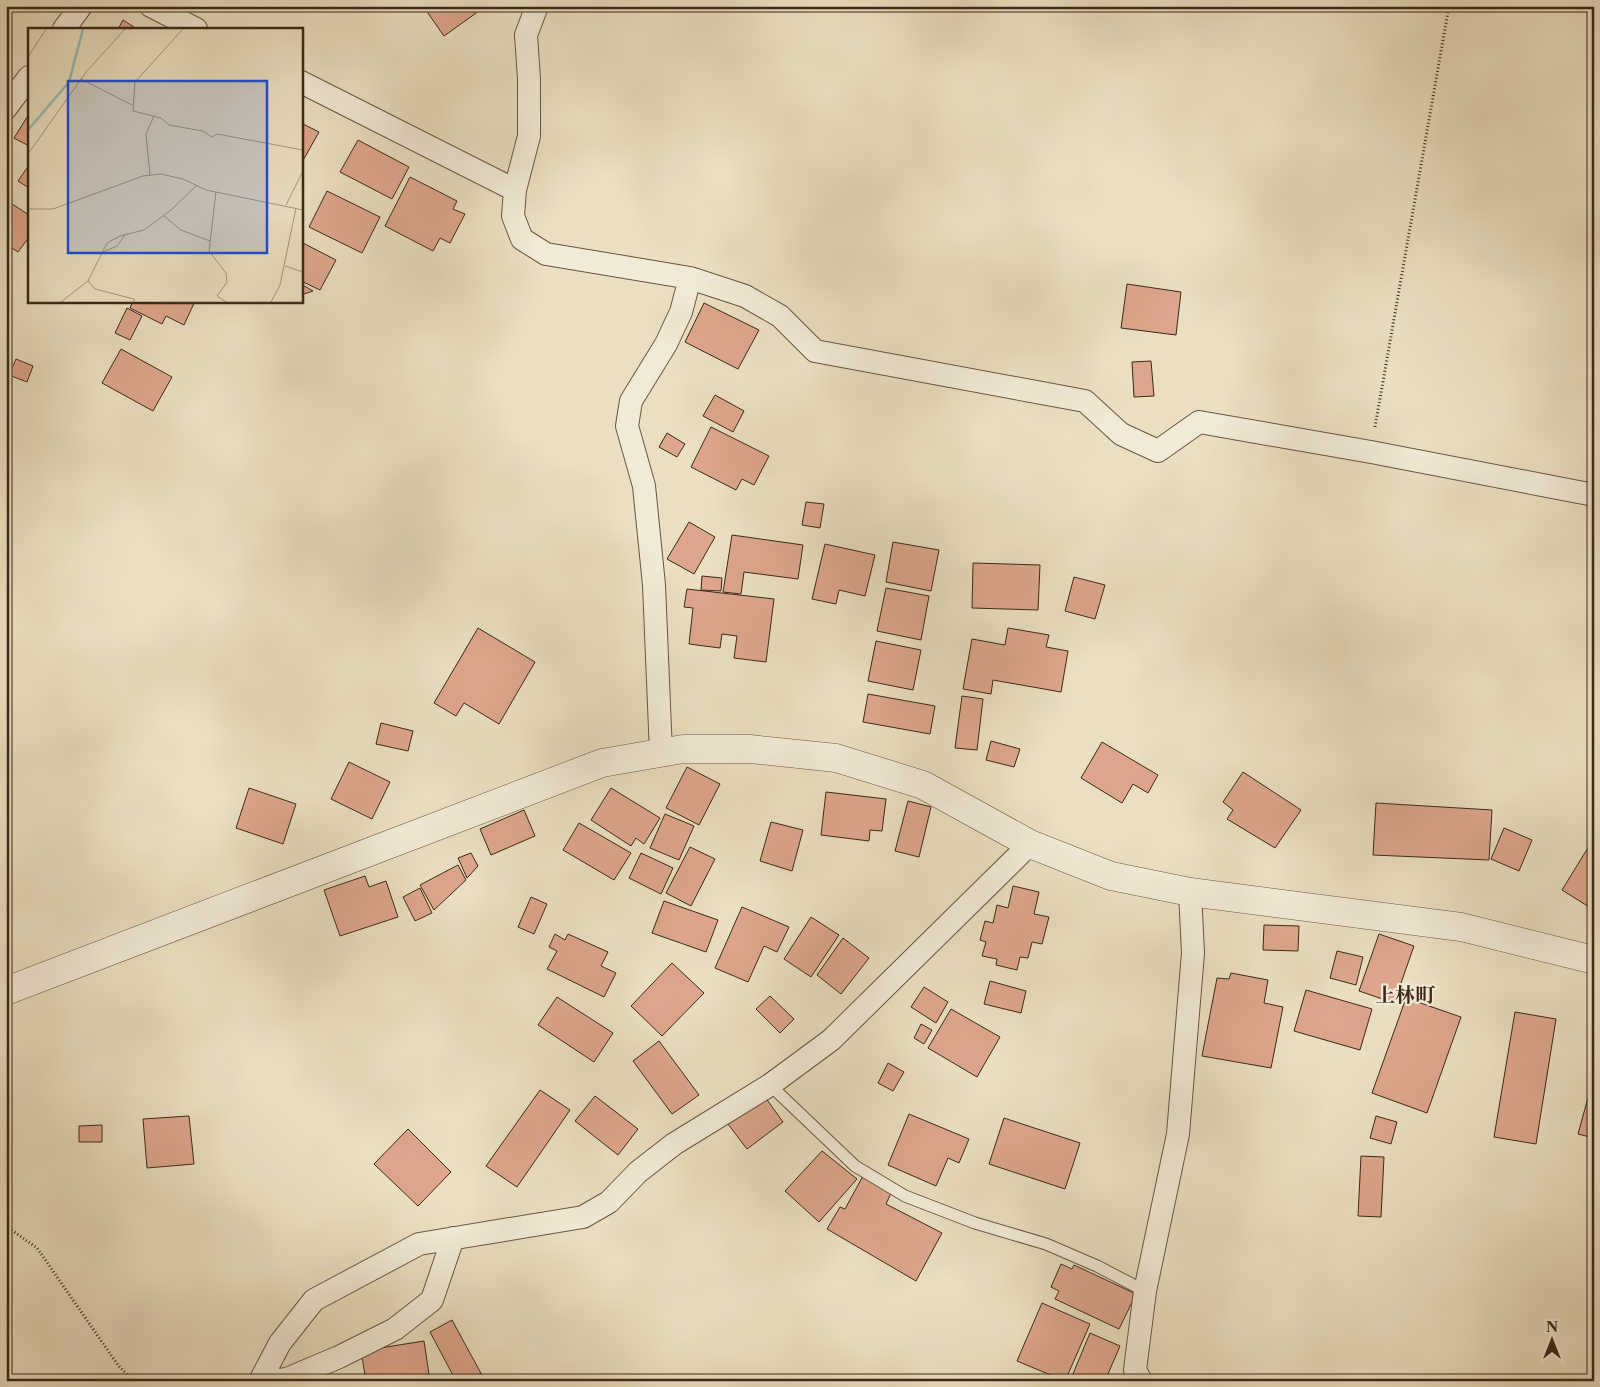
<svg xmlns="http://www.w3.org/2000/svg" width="1600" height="1387" viewBox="0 0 1600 1387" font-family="'Libre Caslon Text','Noto Serif JP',serif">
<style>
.building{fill:#dda68c;stroke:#3c2919}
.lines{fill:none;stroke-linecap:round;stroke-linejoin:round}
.service-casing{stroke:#685643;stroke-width:13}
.minor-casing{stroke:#685643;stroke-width:24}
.tertiary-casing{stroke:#685643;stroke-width:29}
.path{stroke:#3c2919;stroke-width:3;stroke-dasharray:1 2.5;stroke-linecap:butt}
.service{stroke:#f1ead6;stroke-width:11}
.minor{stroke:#f1ead6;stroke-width:22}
.tertiary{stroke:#f1ead6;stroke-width:28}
.labels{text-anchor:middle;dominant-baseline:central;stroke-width:4.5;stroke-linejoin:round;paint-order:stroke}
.quarter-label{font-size:20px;font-weight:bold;fill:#3c2919;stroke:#f1ead6}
.inset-river{fill:none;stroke:#98bcb5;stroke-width:2.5}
.inset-road{fill:none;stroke:#a4967d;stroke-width:1}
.view{fill:#1d4ed8;fill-opacity:0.15;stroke:#1d4ed8;stroke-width:2.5}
.inset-edge{fill:none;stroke:#3c2919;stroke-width:2.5}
</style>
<rect width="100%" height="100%" fill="#eadfc0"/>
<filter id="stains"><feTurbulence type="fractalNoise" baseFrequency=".004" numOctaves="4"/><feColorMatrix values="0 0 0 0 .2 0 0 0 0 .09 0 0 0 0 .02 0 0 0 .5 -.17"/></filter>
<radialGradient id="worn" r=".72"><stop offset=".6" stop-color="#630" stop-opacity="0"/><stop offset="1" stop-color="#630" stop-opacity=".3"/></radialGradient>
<path class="building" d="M423,6H486L444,36Z
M123,20L137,29H118Z
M29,114V146L14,138Z
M301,123L319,132L301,164Z
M358,140L409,167L392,199L340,172Z
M29,165V188L18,181Z
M410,177L457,201L453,209L465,214L450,243L440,238L433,251L385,226Z
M327,191L380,217L362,253L309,227Z
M6,200L29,215V237L18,252L6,244Z
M301,242L336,260L320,290L301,281Z
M301,284L313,291L301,295Z
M1127,284L1181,292L1176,335L1121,328Z
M133,301H195L184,325L166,316L162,324L130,308Z
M704,303L759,330L738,369L685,342Z
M127,308L142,316L130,340L115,333Z
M121,349L172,377L153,411L102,383Z
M16,359L33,366L27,382L9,375Z
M1151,361L1154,396L1134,397L1132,362Z
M715,395L744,411L733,432L703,416Z
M711,427L769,456L754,485L742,479L736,490L691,467Z
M667,433L685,444L677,457L659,447Z
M806,502L824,504L820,528L802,525Z
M689,522L715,537L694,574L667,559Z
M732,535L803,545L798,579L744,572L741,594L723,592Z
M893,542L939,550L931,591L886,582Z
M825,544L875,555L865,596L839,590L836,604L812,599Z
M973,563L1040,565L1038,610L972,608Z
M702,576L722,578L721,591L701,590Z
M1074,577L1105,585L1095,619L1065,611Z
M886,588L929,596L921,640L877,631Z
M687,589L774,599L766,662L734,658L737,636L722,634L720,648L689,644L693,608L684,607Z
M478,628L535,662L499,724L464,703L456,716L434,703Z
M1008,628L1049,635L1046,647L1068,651L1061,692L993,680L991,694L963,689L972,639L1005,645Z
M876,641L921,650L913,690L868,681Z
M868,694L935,706L930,734L863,722Z
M962,696L983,699L977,750L955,748Z
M381,723L413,731L408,751L376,744Z
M991,741L1020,749L1014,767L986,760Z
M1102,742L1158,775L1148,793L1133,784L1122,803L1081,778Z
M349,762L390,782L372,819L331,799Z
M687,767L720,784L699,825L666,808Z
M1243,772L1301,810L1275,848L1227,819L1233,810L1223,802Z
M249,788L296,804L283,844L236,828Z
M611,788L660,818L644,844L636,838L631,846L591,820Z
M826,792L886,799L882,831L870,830L869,841L821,835Z
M908,801L931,807L919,857L895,851Z
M1376,803L1492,810L1489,860L1373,855Z
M524,810L535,836L491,855L480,829Z
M665,814L694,826L679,860L650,848Z
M771,822L803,830L792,871L760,861Z
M579,823L631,853L614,880L563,850Z
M1504,828L1532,840L1519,871L1491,859Z
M1594,838V910L1562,890Z
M690,847L715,859L691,906L666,893Z
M471,853L478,866L467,878L458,858Z
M641,853L673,868L661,894L629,878Z
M458,865L466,880L434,910L420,885Z
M365,876L369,887L386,881L398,917L340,936L324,890Z
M1013,886L1039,892L1034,914L1049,917L1042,944L1032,942L1028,958L1020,957L1017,970L996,965L997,959L982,956L986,942L980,940L985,921L993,923L997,905L1008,908Z
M420,888L432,913L415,921L403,897Z
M531,897L547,904L534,934L518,927Z
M664,901L718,920L706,952L652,933Z
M742,907L789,927L777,952L764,946L748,982L715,968Z
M811,917L839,935L811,977L784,959Z
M1264,925L1299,926L1298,951L1263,950Z
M555,934L565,940L568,934L608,952L601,966L616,973L604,997L547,969L557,951L549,947Z
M1379,934L1414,946L1394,1003L1359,991Z
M843,938L869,958L841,994L817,975Z
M1337,951L1363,957L1356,985L1330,978Z
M672,963L704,993L662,1036L631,1006Z
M1231,973L1268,980L1264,1003L1283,1007L1271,1068L1202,1056L1217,978L1229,979Z
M990,981L1026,991L1021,1013L984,1004Z
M924,987L948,1002L936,1023L911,1007Z
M1306,990L1372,1009L1360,1050L1294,1031Z
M770,996L794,1019L780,1033L756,1009Z
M557,997L613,1033L594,1062L538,1025Z
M1406,998L1461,1017L1427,1113L1372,1093Z
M951,1009L1000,1037L977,1077L928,1048Z
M1515,1012L1556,1019L1536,1144L1494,1137Z
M921,1024L932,1030L924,1044L914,1038Z
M659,1041L699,1095L672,1114L633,1061Z
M888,1063L904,1072L893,1091L878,1083Z
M1594,1076V1138L1578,1134Z
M540,1090L570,1110L517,1187L486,1166Z
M595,1096L638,1129L618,1155L575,1121Z
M765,1097L783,1122L747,1149L728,1124Z
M909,1114L969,1139L959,1163L948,1158L936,1186L888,1165Z
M189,1116L194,1164L147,1168L143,1119Z
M1376,1116L1397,1122L1391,1144L1370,1138Z
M1004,1118L1080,1143L1065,1189L989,1164Z
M102,1125V1142H79V1126Z
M408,1129L451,1172L418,1206L374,1164Z
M822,1151L857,1179L819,1222L785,1191Z
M1361,1156L1384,1157L1381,1217L1358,1216Z
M863,1176L892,1191L886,1204L942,1233L916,1281L827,1229L840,1207L845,1209Z
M1061,1264L1072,1269L1074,1265L1136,1294L1119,1329L1055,1299L1059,1291L1051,1287Z
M1042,1303L1090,1324L1065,1381L1017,1361Z
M452,1320L484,1379L479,1381H456L430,1332Z
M1090,1333L1120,1346L1105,1381H1070Z
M424,1341L430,1381H366L361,1351Z"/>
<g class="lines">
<defs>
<path id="service" d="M770,1085L855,1166L905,1196L975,1223L1046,1244L1097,1266L1145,1291"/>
<path id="minor" d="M151,6L196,29
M537,6L526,35L529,79V136L515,190L513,216L522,239L546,254L690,278L745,296L780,316L815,351L1085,401L1121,434L1158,451L1199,422L1371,452L1594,495
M64,29L81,6
M301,82L515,190
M6,108L29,77
M661,753L654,585L644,486L627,426L631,401L666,344L681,312L690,278
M260,1381L280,1343L314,1300L419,1244L583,1217L609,1202L638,1172L674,1144L770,1085L831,1040L1030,844
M272,1381L287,1379L339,1357L395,1329L432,1300L453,1238
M1141,1381L1135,1370L1145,1291L1178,1134L1193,953L1190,892"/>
<path id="tertiary" d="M6,991L602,763L683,749H750L836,758L923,785L1030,844L1111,876L1190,892L1461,927L1594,960"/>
</defs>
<use href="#service" class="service-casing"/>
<use href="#minor" class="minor-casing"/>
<use href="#tertiary" class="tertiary-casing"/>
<path class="path" d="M1375,427L1449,6
M6,1226L37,1248L118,1365L133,1381"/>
<use href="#service" class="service"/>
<use href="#minor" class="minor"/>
<use href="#tertiary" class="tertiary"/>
</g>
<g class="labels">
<g class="quarter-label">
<text x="1405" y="995">上林町</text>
</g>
</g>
<g transform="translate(28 28)">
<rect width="275" height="275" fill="#eadfc0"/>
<path class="inset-river" d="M0,102L41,54L55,1"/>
<path class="inset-road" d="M155,1L107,54L105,83L133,90L141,97L175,103L184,109L189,106L275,122M0,29L18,1M53,51L104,77M0,126L58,44L97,1M122,147L118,106L126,88M188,164L181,223L198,245L199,254L189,268L198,274M258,177L275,143M0,181H25L115,148L133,146L155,151L178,162L275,182M136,188L153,202L182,213M73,225L89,218L97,207M257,238L275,244M60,253L67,261L106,271V274M33,274L60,253L79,215L92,208L116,202L143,182L168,158M243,274L252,257L268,180"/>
<path class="view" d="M40,53H239V225H40Z"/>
<rect width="275" height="275" class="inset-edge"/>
</g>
<rect width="1600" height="1387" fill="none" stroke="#eadfc0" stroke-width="25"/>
<rect x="8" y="8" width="1585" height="1372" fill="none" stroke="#3c2919" stroke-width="2.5"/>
<rect x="12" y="12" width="1575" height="1362" fill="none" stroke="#3c2919"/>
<g transform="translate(1552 1340)" stroke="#f1ead6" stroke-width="4" paint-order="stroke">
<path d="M0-4L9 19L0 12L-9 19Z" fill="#3c2919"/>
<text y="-8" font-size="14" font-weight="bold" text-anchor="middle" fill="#3c2919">N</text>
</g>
<rect width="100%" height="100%" filter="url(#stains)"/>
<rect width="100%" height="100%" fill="url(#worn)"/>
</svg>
